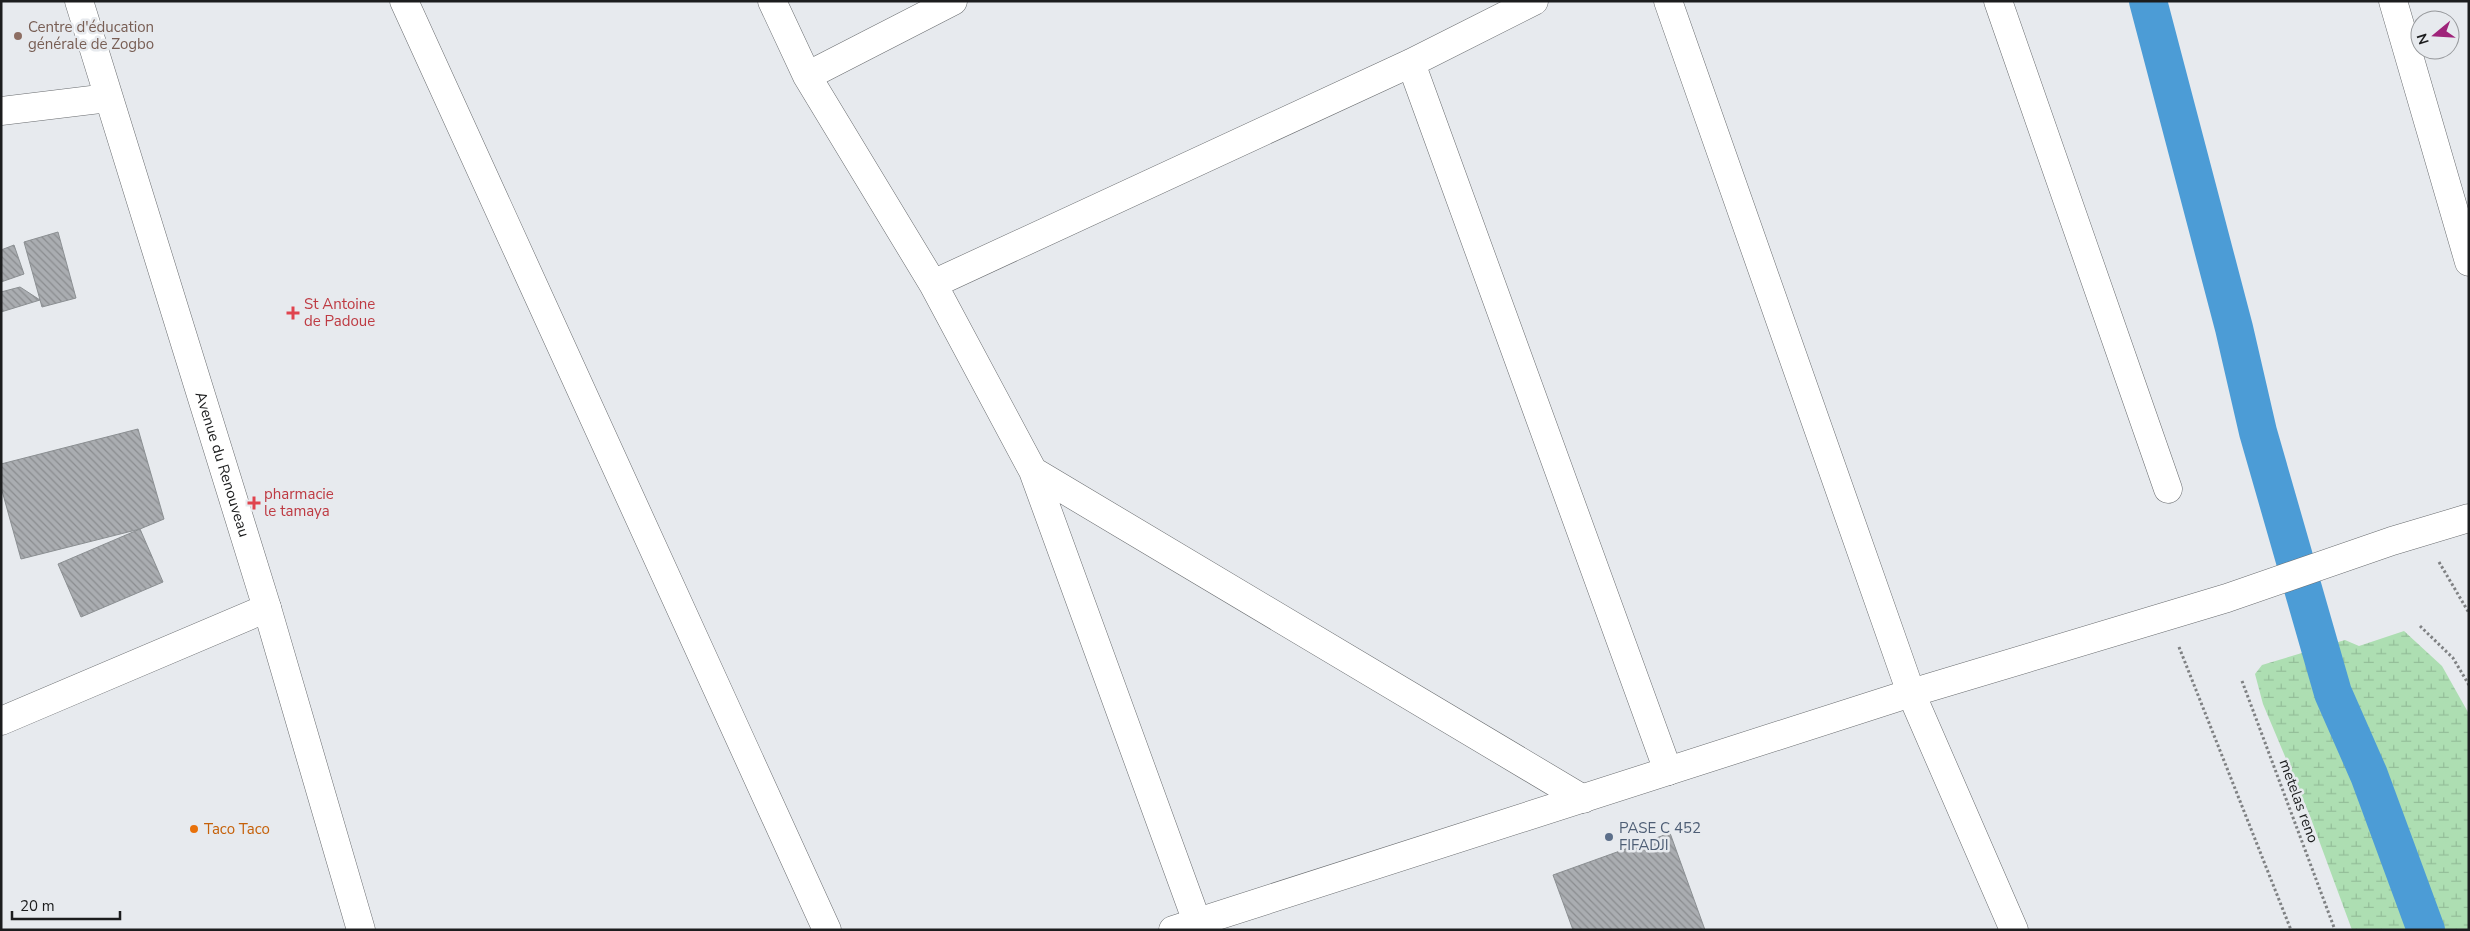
<svg xmlns="http://www.w3.org/2000/svg" width="2470" height="931" viewBox="0 0 2470 931" font-family="'Nunito Sans',sans-serif">
<style>
.wetland{fill:url(#wetland-marsh)}
.lines{fill:none;stroke-linecap:round;stroke-linejoin:round}
.canal{stroke:#4c9cd6;stroke-width:38}
.building{fill:url(#building-back-hatch);stroke:#8b8f92}
.minor-casing{stroke:#686b6e;stroke-width:29}
.tertiary-casing{stroke:#686b6e;stroke-width:29}
.secondary-casing{stroke:#686b6e;stroke-width:29}
.path{stroke:#7f8183;stroke-width:3;stroke-dasharray:2.5 2.5;stroke-linecap:butt}
.minor{stroke:#fff;stroke-width:28}
.tertiary{stroke:#fff;stroke-width:28}
.secondary{stroke:#fff;stroke-width:28}
.education-dot{fill:#8d6e63;stroke:#e7eaee;stroke-width:2}
.health-dot{fill:#e0444e;stroke:#e7eaee;stroke-width:2}
.food-dot{fill:#e8710a;stroke:#e7eaee;stroke-width:2}
.service-dot{fill:#5c6f8a;stroke:#e7eaee;stroke-width:2}
.labels{text-anchor:middle;dominant-baseline:central;stroke-width:5;stroke-linejoin:round;paint-order:stroke}
.education-label{font-size:15px;fill:#785e54;stroke:#e7eaee;text-anchor:start}
.health-label{font-size:15px;fill:#be3a42;stroke:#e7eaee;text-anchor:start}
.street-label{font-size:15px;fill:#1c1d1e;stroke:#e7eaee}
.service-label{font-size:15px;fill:#4e5e75;stroke:#e7eaee;text-anchor:start}
.food-label{font-size:15px;fill:#c56008;stroke:#e7eaee;text-anchor:start}
</style>
<defs>
<pattern id="wetland-marsh" width="20" height="14" patternUnits="userSpaceOnUse" patternTransform="scale(1.25)"><rect width="20" height="14" fill="#addeb2"/><path d="M1 5h8M5 5V1M11 12h8M15 12V8" fill="none" stroke="#94be99"/></pattern>
<pattern id="building-back-hatch" width="6" height="6" patternUnits="userSpaceOnUse" patternTransform="scale(1.25)"><rect width="6" height="6" fill="#aaadb1"/><path d="M-1 5l2 2M0 0l6 6M5-1l2 2" fill="none" stroke="#8a8c8f"/></pattern>
</defs>
<rect width="100%" height="100%" fill="#e7eaee"/>
<path class="wetland" d="M2404,631L2442,666L2469,714V930H2352L2310,816L2263,704L2255,674L2262,665L2345,640L2359,646Z"/>
<g class="lines">
<path class="canal" d="M2148,1L2234,328L2258,432L2333,693L2369,775L2426,930"/>
</g>
<path class="building" d="M58,232L76,298L42,307L24,242Z
M14,245L24,274L1,282V250Z
M20,287L40,300L1,312V292Z
M138,429L164,519L140,529L21,559L1,487V464Z
M140,529L163,582L81,617L58,564Z
M1670,833L1705,930H1573L1553,875Z"/>
<g class="lines">
<defs>
<path id="minor" d="M404,1L827,930
M772,1L807,76L933,284L1033,471L1197,922
M1668,1L1911,693L2014,930
M1998,1L2168,489
M2393,1L2469,262
M1411,63L1668,771
M807,76L953,1
M1,111L108,98
M933,284L1411,63L1534,1
M1033,471L1583,799
M1,721L267,608"/>
<path id="tertiary" d="M1173,930L1911,693L2227,598L2392,541L2469,518"/>
<g id="secondary">
<path id="s1" d="M79,1L267,608L361,930"/>
</g>
</defs>
<use href="#minor" class="minor-casing"/>
<use href="#tertiary" class="tertiary-casing"/>
<use href="#secondary" class="secondary-casing"/>
<path class="path" d="M2439,562L2469,613
M2420,626L2453,658L2469,685
M2179,647L2291,930
M2242,681L2335,930"/>
<use href="#minor" class="minor"/>
<use href="#tertiary" class="tertiary"/>
<use href="#secondary" class="secondary"/>
</g>
<circle class="education-dot" cx="18" cy="36" r="5"/>
<g class="health-dot">
<path d="M290.5 305.5h5v5h5v5h-5v5h-5v-5h-5v-5h5z"/>
<path d="M251.5 495.5h5v5h5v5h-5v5h-5v-5h-5v-5h5z"/>
</g>
<circle class="food-dot" cx="194" cy="829" r="5"/>
<circle class="service-dot" cx="1609" cy="837" r="5"/>
<g class="labels">
<g class="education-label">
<text x="28" y="27">Centre d'éducation<tspan x="28" dy="17">générale de Zogbo</tspan></text>
</g>
<g class="health-label">
<text x="304" y="304">St Antoine<tspan x="304" dy="17">de Padoue</tspan></text>
<text x="264" y="494">pharmacie<tspan x="264" dy="17">le tamaya</tspan></text>
</g>
<g class="street-label">
<text stroke="none"><textPath href="#s1" startOffset="485">Avenue du Renouveau</textPath></text>
<text transform="translate(2299 801) rotate(70)">metelas reno</text>
</g>
<g class="service-label">
<text x="1619" y="828">PASE C 452<tspan x="1619" dy="17">FIFADJI</tspan></text>
</g>
<g class="food-label">
<text x="204" y="829">Taco Taco</text>
</g>
</g>
<rect width="2470" height="931" fill="none" stroke="#1c1d1e" stroke-width="5"/>
<g transform="translate(2435 35) rotate(252)"><circle r="24" fill="#e7eaee" stroke="#96989b"/>
<path d="M0-4L9 19L0 12L-9 19Z" fill="#9f247a"/>
<text y="-8" font-size="14" font-weight="bold" text-anchor="middle" fill="#1c1d1e">N</text>
</g>
<path d="M12 911v8h108v-8" fill="none" stroke="#1c1d1e" stroke-width="2.5"/>
<text x="20" y="911" font-size="15" fill="#1c1d1e" stroke="#e7eaee" stroke-width="4" paint-order="stroke">20 m</text>
</svg>
